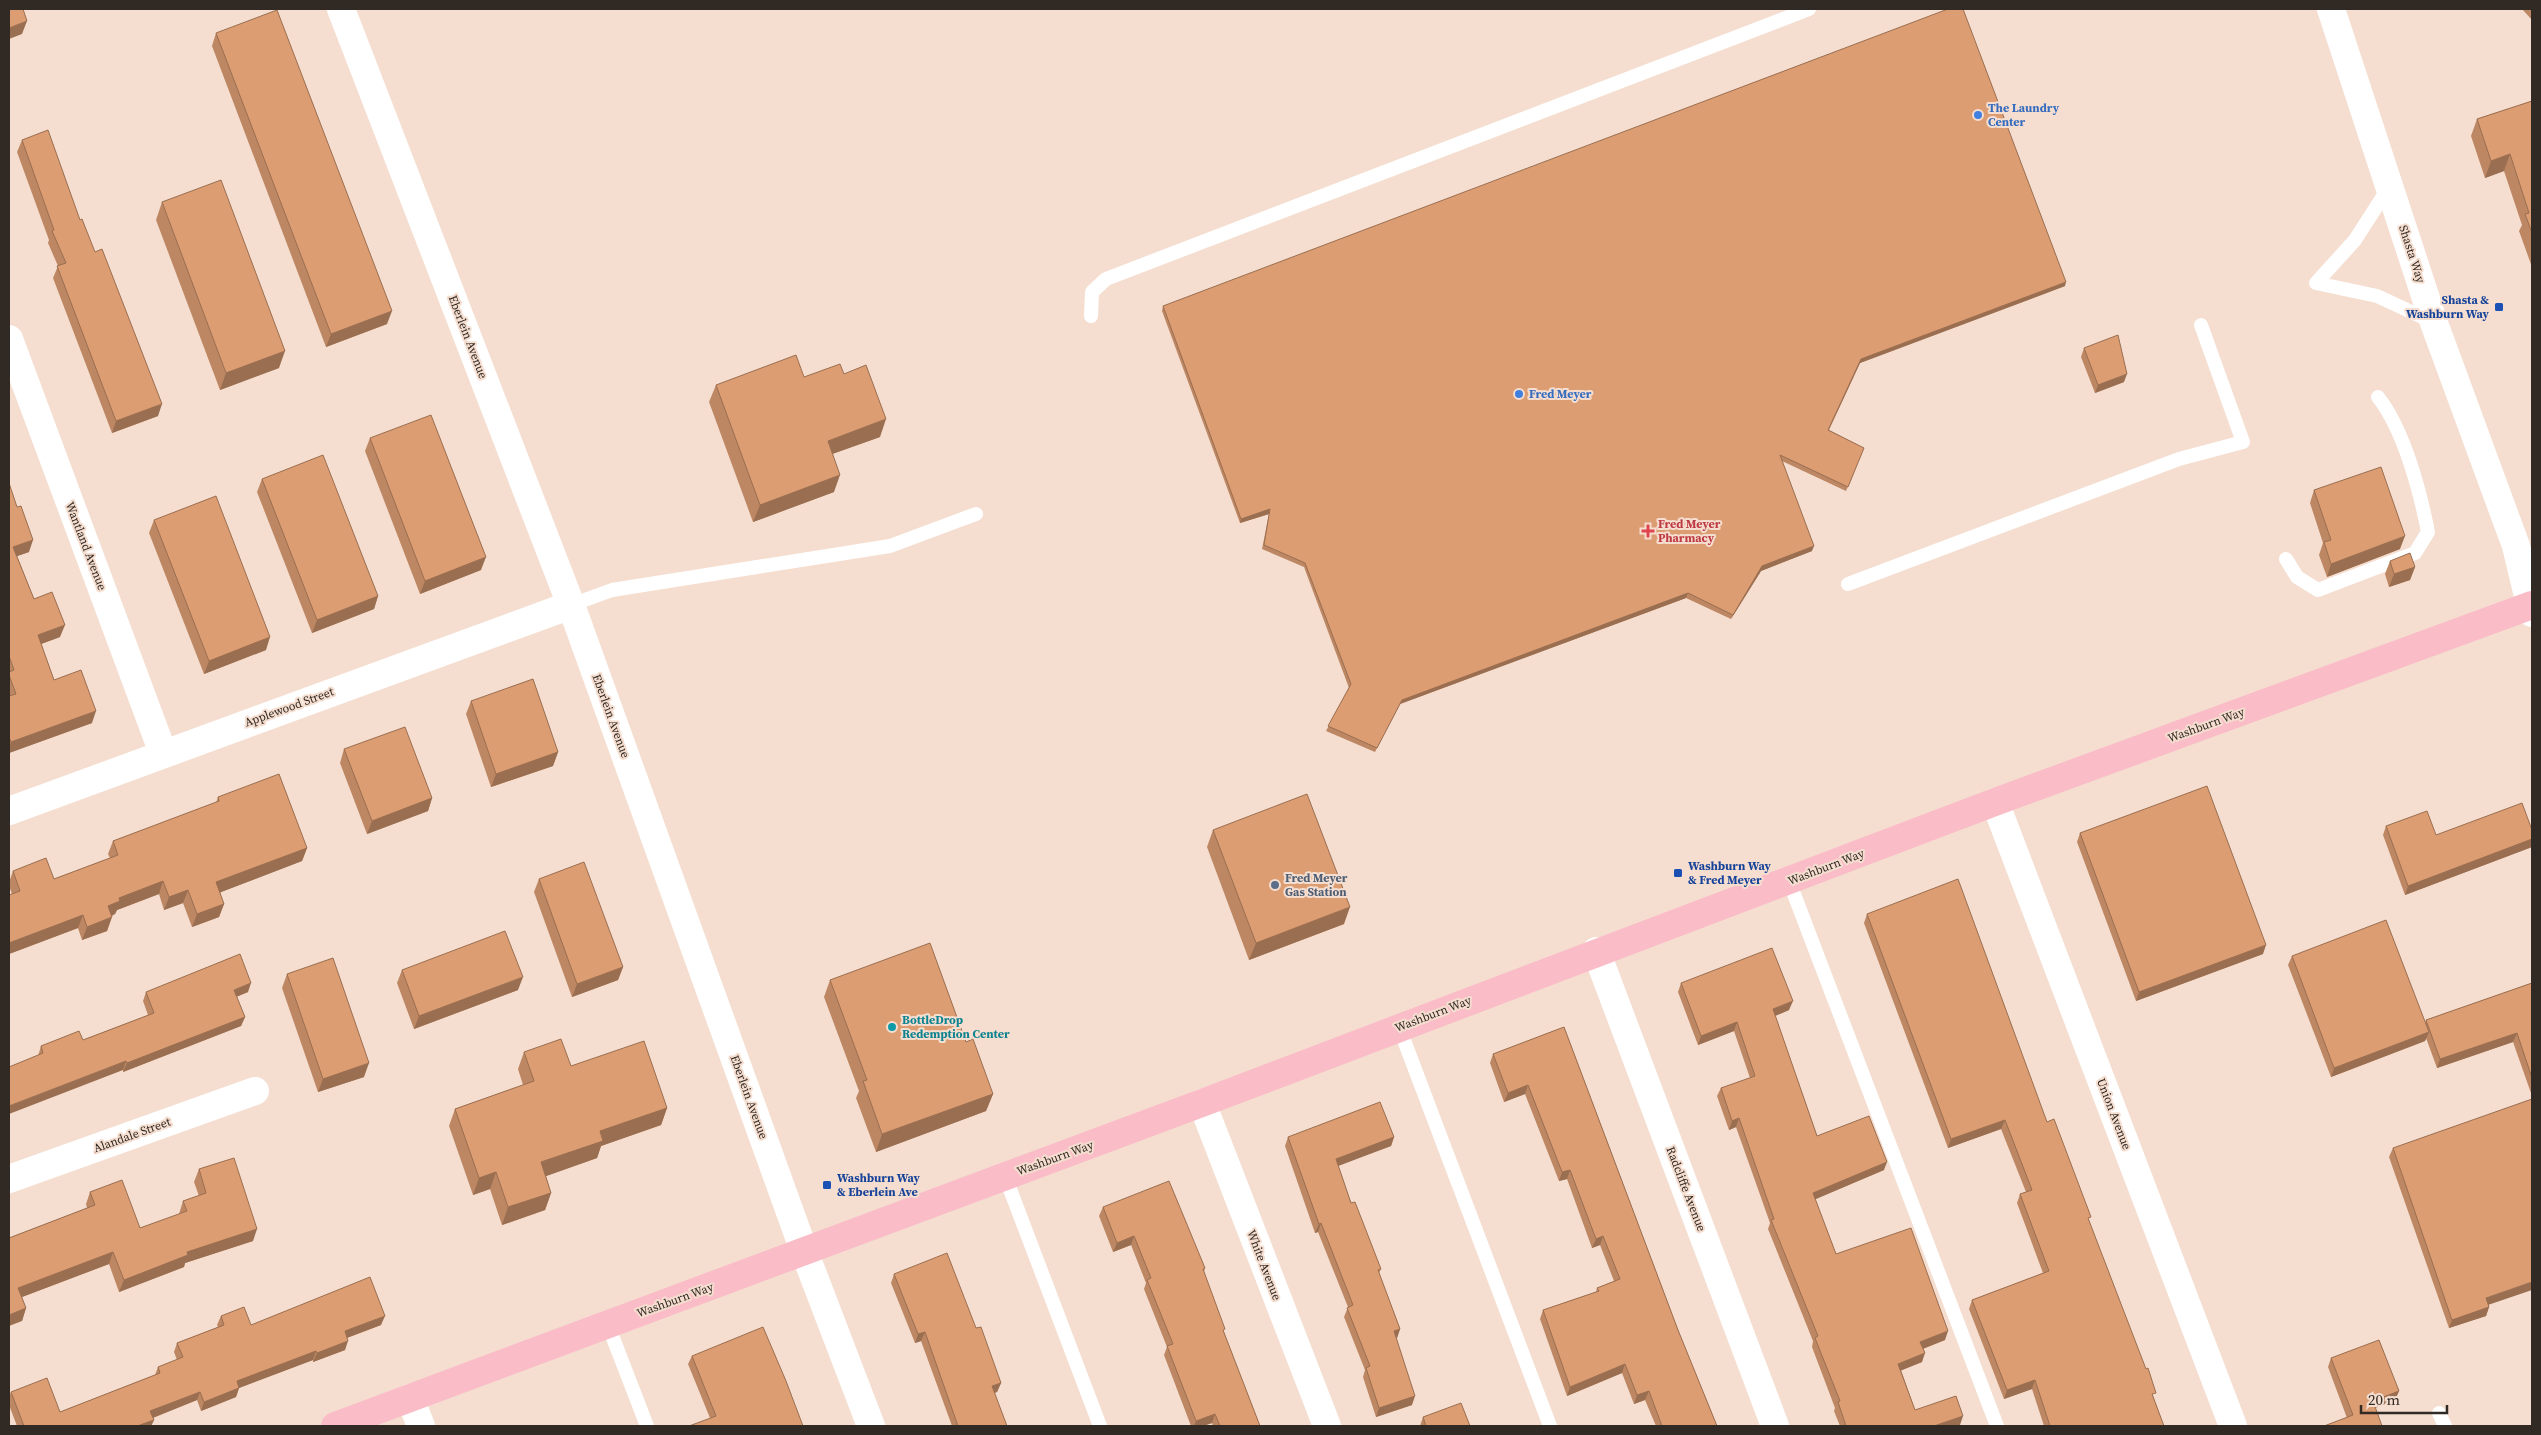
<svg xmlns="http://www.w3.org/2000/svg" width="2541" height="1435" viewBox="0 0 2541 1435" font-family="'Source Serif 4',serif">
<style>
.lines{fill:none;stroke-linecap:round;stroke-linejoin:round}
.lane{stroke:#fff;stroke-width:14}
.street{stroke:#fff;stroke-width:28}
.secondary{stroke:#fff;stroke-width:28}
.primary{stroke:#fabdc8;stroke-width:28}
.wall{fill:#bd8763}
.shaded-wall{fill:#9a6e50}
.building{fill:#dc9d73;stroke:#9a6e50}
.shop-dot{fill:#3f7fe0;stroke:#f5ded0;stroke-width:2}
.transit-dot{fill:#1a4fb4;stroke:#f5ded0;stroke-width:2}
.health-dot{fill:#e0444e;stroke:#f5ded0;stroke-width:2}
.service-dot{fill:#5c6f8a;stroke:#f5ded0;stroke-width:2}
.culture-dot{fill:#0f9aa8;stroke:#f5ded0;stroke-width:2}
.labels{text-anchor:middle;dominant-baseline:central;stroke-width:4;stroke-linejoin:round;paint-order:stroke}
.shop-label{font-size:12px;font-weight:bold;fill:#366cbe;stroke:#f5ded0;text-anchor:start}
.street-label{font-size:12px;fill:#312923;stroke:#f5ded0}
.transit-label{font-size:12px;font-weight:bold;fill:#164399;stroke:#f5ded0;text-anchor:start}
.health-label{font-size:12px;font-weight:bold;fill:#be3a42;stroke:#f5ded0;text-anchor:start}
.service-label{font-size:12px;font-weight:bold;fill:#4e5e75;stroke:#f5ded0;text-anchor:start}
.culture-label{font-size:12px;font-weight:bold;fill:#0d838f;stroke:#f5ded0;text-anchor:start}
</style>
<rect width="100%" height="100%" fill="#f5ded0"/>
<g class="lines">
<path class="lane" d="M2316,283L2377,296L2433,322
M2316,283L2355,240L2389,187
M1091,316L1092,292L1106,279L1809,9
M2286,559L2297,577L2318,590L2415,553L2428,532C2420,491 2404,430 2378,397
M1848,584L2179,459L2243,442L2201,325
M571,605L612,590L890,546L976,514
M1789,881L1997,1426
M1399,1027L1550,1426
M1005,1176L1100,1426
M608,1325L647,1426
M2439,1413L2445,1426"/>
<path class="street" d="M9,339L163,753
M1995,802L2233,1426
M9,811L571,605
M1596,951L1775,1426
M1202,1103L1327,1426
M9,1179L255,1091
M804,1251L871,1426
M410,1398L421,1426"/>
<path class="secondary" d="M341,9L571,605L804,1251
M2331,9L2434,323L2516,546L2532,613"/>
<path class="primary" d="M335,1426L1202,1103L1995,802L2532,605"/>
</g>
<path class="wall" d="M2522,9H2532V20Z
M216,33L387,324L326,347L212,46Z
M2532,101V267L2519,231L2522,225L2504,171L2485,178L2471,136L2477,119Z
M22,140L80,220L158,416L112,433L53,278L58,266L48,243L49,240L17,152Z
M162,202L279,368L220,390L156,220Z
M2065,286L1860,363L1829,430L1864,448L1846,491L1782,461L1812,551L1761,571L1731,619L1686,598L1400,704L1375,752L1326,731L1349,688L1304,567L1262,549L1269,514L1240,523L1162,311L1163,306Z
M2084,348L2124,382L2095,393L2081,357Z
M844,374L880,437L832,454L834,492L753,522L709,402L716,385Z
M370,438L481,570L420,594L365,451Z
M262,479L378,596L374,609L312,633L257,492Z
M9,483L29,552L17,556L34,599L60,637L41,644L54,680L92,723L9,753Z
M2314,490L2400,549L2327,577L2319,555L2323,543L2310,503Z
M154,520L266,650L204,674L149,533Z
M2390,561L2415,567L2410,580L2389,587L2385,574Z
M471,701L558,752L553,766L491,787L466,714Z
M344,749L432,798L428,811L367,834L340,763Z
M218,797L307,848L302,861L220,892L224,904L219,917L192,927L183,903L164,910L159,894L117,910L115,914L112,916L107,931L82,940L78,928L9,954V895L12,894L9,886V882L13,871L54,879L110,858L108,854L113,841L216,803Z
M2386,826L2436,835L2532,830V847L2405,895L2383,835Z
M1213,830L1344,924L1249,960L1207,847Z
M2080,833L2263,954L2136,1001L2077,842Z
M539,879L623,967L618,980L572,997L534,892Z
M1867,914L2047,1122L2089,1221L2164,1426H2044L2032,1389L2004,1399L1969,1309L1972,1300L2043,1273L2017,1203L2020,1194L2026,1192L2001,1129L1948,1148L1864,923Z
M2292,956L2425,1023L2426,1020L2532,983V1096L2513,1042L2437,1068L2426,1038L2425,1041L2331,1077L2288,965Z
M402,970L518,990L414,1029L397,983Z
M287,974L364,1077L318,1092L282,988Z
M830,980L966,1042L993,1094L986,1111L876,1152L856,1098L859,1091L824,997Z
M1681,983L1789,1010L1775,1016L1817,1136L1884,1170L1815,1199L1836,1254L1945,1340L1923,1349L1922,1362L1901,1370L1915,1410L1960,1425L1956,1426H1840L1834,1411L1835,1408L1812,1347L1813,1341L1768,1229L1770,1223L1736,1127L1729,1130L1717,1096L1721,1088L1750,1078L1734,1031L1698,1045L1678,992Z
M146,992H248L236,997L245,1017L241,1026L123,1072V1070L38,1056L41,1046L83,1040L148,1015L143,1001Z
M1564,1027L1678,1330L1717,1426H1656L1645,1400L1634,1404L1622,1373L1567,1396L1540,1319L1543,1310L1596,1292L1597,1288L1614,1281L1600,1245L1592,1248L1567,1179L1559,1181L1525,1094L1504,1102L1490,1063L1493,1054Z
M524,1052L571,1066L667,1108L661,1125L601,1146L597,1158L546,1176L551,1193L545,1210L502,1225L490,1189L473,1195L449,1126L455,1109L523,1085L518,1069Z
M1288,1137H1394L1391,1146L1338,1165L1351,1203L1381,1269L1379,1273L1400,1329L1397,1338H1396L1412,1405L1376,1417L1363,1377L1365,1370L1344,1317L1348,1307L1318,1232L1315,1233L1285,1146Z
M2393,1148L2488,1305L2489,1307L2486,1316L2449,1328L2389,1157Z
M199,1169L253,1241L185,1263L184,1267L119,1292L109,1264L22,1297L26,1308L22,1321L9,1238L87,1208L86,1204L90,1192L140,1228L179,1214L183,1201L199,1196L194,1182Z
M1103,1207L1205,1268L1204,1272L1224,1333L1260,1426H1213L1212,1423L1203,1426H1191L1164,1355L1167,1347L1144,1289L1146,1283L1131,1245L1113,1252L1099,1216Z
M894,1274L976,1328L1001,1383L997,1392L994,1393L1007,1426H952L921,1341L915,1343L891,1283Z
M221,1316L251,1325H381L347,1338L345,1350L313,1362V1360L239,1388L236,1397L201,1411L197,1400L153,1418L154,1420L151,1426H17L9,1405V1397L11,1392L60,1412L155,1375L158,1367L177,1360L174,1352L177,1343L218,1327L217,1325Z
M692,1356L803,1426L710,1418L688,1364Z
M2331,1358L2399,1391L2395,1400L2347,1418L2328,1367Z
M1423,1417L1470,1426H1420Z"/>
<path class="shaded-wall" d="M27,21L22,34L9,39V28Z
M2510,154L2504,171L2485,178L2491,161Z
M2066,282L2065,286L1860,363L1827,434L1861,359Z
M392,311L387,324L326,347L331,334Z
M285,351L279,368L220,390L226,373Z
M2127,374L2124,382L2095,393L2098,385Z
M162,404L158,416L112,433L116,421Z
M886,419L880,437L821,458L828,441Z
M840,475L834,492L753,522L760,505Z
M1270,509L1269,514L1240,523L1241,519Z
M2405,536L2400,549L2327,577L2331,564Z
M33,540L29,552L9,559L13,547Z
M1814,546L1812,551L1761,571L1731,619L1733,615L1762,566Z
M486,557L481,570L420,594L425,581Z
M2415,567L2410,580L2389,587L2394,574Z
M1688,593L1686,598L1400,704L1375,752L1402,700Z
M378,596L374,609L312,633L317,620Z
M65,625L60,637L33,647L38,635Z
M270,637L266,650L204,674L209,661Z
M96,711L92,723L9,753V747L11,742Z
M558,752L553,766L491,787L496,774Z
M432,798L428,811L367,834L372,821Z
M2532,839V847L2405,895L2408,886Z
M307,848L302,861L211,896L216,882Z
M163,881L159,894L117,910L115,914L103,919L108,906L119,898Z
M188,890L183,903L164,910L169,897Z
M224,904L219,917L192,927L197,914Z
M1350,907L1344,924L1249,960L1256,943Z
M83,915L78,928L9,954V943Z
M112,917L107,931L82,940L87,927Z
M2266,945L2263,954L2136,1001L2139,992Z
M623,967L618,980L572,997L577,984Z
M523,977L518,990L414,1029L419,1016Z
M251,983L248,992L231,999L234,990Z
M1793,1001L1789,1010L1770,1018L1773,1009Z
M245,1017L241,1026L123,1072L127,1063Z
M1737,1022L1734,1031L1698,1045L1701,1036Z
M2429,1032L2425,1041L2331,1077L2334,1068Z
M2517,1033L2513,1042L2437,1068L2440,1059Z
M126,1061L123,1070L9,1114V1106Z
M369,1063L364,1077L318,1092L323,1079Z
M1528,1085L1525,1094L1504,1102L1508,1093Z
M993,1094L986,1111L876,1152L882,1134Z
M667,1108L661,1125L601,1146L597,1158L535,1180L541,1162L600,1131Z
M1739,1118L1736,1127L1729,1130L1732,1121Z
M2005,1120L2001,1129L1948,1148L1951,1139Z
M1394,1137L1391,1146L1333,1168L1336,1159Z
M1887,1162L1884,1170L1809,1202L1813,1193Z
M1570,1170L1567,1179L1559,1181L1562,1172Z
M496,1172L490,1189L473,1195L479,1178Z
M551,1193L545,1210L502,1225L508,1207Z
M1321,1223L1318,1232L1315,1233L1319,1224Z
M257,1229L253,1241L185,1263L184,1267L119,1292L124,1280L187,1252Z
M1134,1236L1131,1245L1113,1252L1117,1243Z
M1603,1236L1600,1245L1592,1248L1596,1239Z
M113,1252L109,1264L14,1300L18,1288Z
M2532,1282V1290L2482,1307L2486,1298Z
M2489,1307L2486,1316L2449,1328L2452,1320Z
M26,1308L22,1321L9,1326V1315Z
M385,1316L381,1325L341,1340L345,1331Z
M1400,1329L1397,1338L1391,1340L1394,1331Z
M1948,1331L1945,1340L1917,1351L1920,1342Z
M925,1332L921,1341L915,1343L918,1334Z
M348,1341L345,1350L313,1362L317,1353Z
M316,1351L313,1360L239,1388L236,1397L201,1411L204,1402L237,1381Z
M1925,1353L1922,1362L1895,1373L1898,1364Z
M1625,1364L1622,1373L1567,1396L1570,1387Z
M2035,1380L2032,1389L2004,1399L2007,1390Z
M1001,1383L997,1392L989,1395L992,1386Z
M1649,1391L1645,1400L1634,1404L1637,1395Z
M2399,1391L2395,1400L2370,1410L2373,1401Z
M200,1392L197,1400L147,1420L150,1411Z
M1415,1396L1412,1405L1376,1417L1379,1408Z
M1215,1414L1212,1423L1203,1426H1194L1196,1421Z
M1963,1416L1960,1425L1956,1426H1934Z
M154,1420L151,1426H137Z"/>
<path class="building" d="M9,9H23L27,21L9,28Z
M1948,9H1963L2066,282L1861,359L1828,430L1864,448L1848,487L1780,455L1814,546L1762,566L1733,615L1688,593L1402,700L1377,748L1328,726L1351,684L1305,563L1264,545L1270,509L1241,519L1163,306Z
M277,10L392,311L331,334L216,33Z
M2532,101V233L2525,214L2529,213L2510,154L2491,161L2477,119Z
M48,130L80,220L82,219L95,252L102,249L162,404L116,421L57,266L66,263L52,231L54,230L22,140Z
M221,180L285,351L226,373L162,202Z
M2118,335L2127,374L2098,385L2084,348Z
M796,355L804,377L840,364L844,374L866,365L886,419L828,441L840,475L760,505L716,385Z
M431,415L486,557L425,581L370,438Z
M323,455L378,596L317,620L262,479Z
M2381,467L2405,536L2331,564L2324,542L2331,540L2314,490Z
M9,483L17,507L21,506L33,540L13,547L34,599L52,592L65,625L38,635L54,680L81,670L96,711L11,742L9,737V696L16,694L9,675V672L14,670L9,656Z
M216,496L270,637L209,661L154,520Z
M2410,553L2415,567L2394,574L2390,561Z
M533,679L558,752L496,774L471,701Z
M405,727L432,798L372,821L344,749Z
M279,774L307,848L216,882L224,904L197,914L188,890L169,897L163,881L119,898L120,901L108,906L112,917L87,927L83,915L9,943V895L20,891L13,871L46,858L54,879L118,855L113,841L219,801L218,797Z
M2207,786L2266,945L2139,992L2080,833Z
M1307,794L1350,907L1256,943L1213,830Z
M2522,803L2532,830V839L2408,886L2386,826L2427,811L2436,835Z
M584,862L623,967L577,984L539,879Z
M1958,879L2047,1122L2054,1119L2091,1217L2088,1218L2146,1369L2148,1368L2156,1393L2152,1394L2164,1426H2050L2035,1380L2007,1390L1972,1300L2049,1271L2020,1194L2032,1190L2005,1120L1951,1139L1867,914Z
M2386,920L2429,1032L2334,1068L2292,956Z
M505,931L523,977L419,1016L402,970Z
M930,943L966,1042L973,1039L993,1094L882,1134L863,1081L867,1080L830,980Z
M1772,948L1793,1001L1773,1009L1817,1136L1869,1116L1887,1162L1813,1193L1836,1254L1911,1228L1948,1331L1920,1342L1925,1353L1898,1364L1915,1410L1956,1396L1963,1416L1934,1426H1846L1838,1402L1840,1401L1815,1338L1818,1336L1771,1220L1774,1219L1739,1118L1732,1121L1721,1088L1755,1076L1737,1022L1701,1036L1681,983Z
M240,954L251,983L234,990L245,1017L127,1063L126,1061L9,1106V1067L43,1053L41,1046L79,1031L83,1040L154,1013L146,992Z
M333,958L369,1063L323,1079L287,974Z
M2532,983V1078L2517,1033L2440,1059L2426,1020Z
M1564,1027L1678,1330L1717,1426H1662L1649,1391L1637,1395L1625,1364L1570,1387L1543,1310L1599,1291L1597,1288L1620,1279L1603,1236L1596,1239L1570,1170L1562,1172L1528,1085L1508,1093L1493,1054Z
M561,1039L571,1066L644,1041L667,1108L600,1131L603,1141L541,1162L551,1193L508,1207L496,1172L479,1178L455,1109L534,1081L524,1052Z
M2532,1099V1282L2486,1298L2489,1307L2452,1320L2393,1148Z
M1380,1102L1394,1137L1336,1159L1351,1203L1355,1202L1381,1269L1378,1270L1400,1329L1394,1331L1415,1396L1379,1408L1366,1368L1370,1366L1347,1308L1353,1305L1321,1223L1319,1224L1288,1137Z
M234,1158L257,1229L187,1252L188,1255L124,1280L113,1252L18,1288L26,1308L9,1315V1238L95,1205L90,1192L122,1180L140,1228L187,1211L183,1201L206,1193L199,1169Z
M1169,1181L1205,1268L1203,1269L1225,1329L1223,1330L1260,1426H1220L1215,1414L1196,1421L1167,1346L1173,1344L1147,1280L1151,1278L1134,1236L1117,1243L1103,1207Z
M947,1253L976,1328L981,1327L1001,1383L992,1386L1007,1426H958L925,1332L918,1334L894,1274Z
M370,1277L385,1316L345,1331L348,1341L317,1353L316,1351L237,1381L239,1388L204,1402L200,1392L150,1411L154,1420L137,1426H24L11,1392L47,1378L60,1412L160,1373L158,1367L183,1357L177,1343L224,1325L221,1316L244,1307L251,1325Z
M763,1327L786,1381L803,1426H689L716,1416L692,1356Z
M2379,1340L2399,1391L2373,1401L2382,1426H2324L2353,1415L2331,1358Z
M1461,1403L1470,1426H1426L1423,1417Z"/>
<g class="shop-dot">
<circle cx="1978" cy="115" r="5"/>
<circle cx="1519" cy="394" r="5"/>
</g>
<g class="transit-dot">
<rect x="2494" y="302" width="10" height="10" rx="2.5"/>
<rect x="1673" y="868" width="10" height="10" rx="2.5"/>
<rect x="822" y="1180" width="10" height="10" rx="2.5"/>
</g>
<path class="health-dot" d="M1645.5 523.5h5v5h5v5h-5v5h-5v-5h-5v-5h5z"/>
<circle class="service-dot" cx="1275" cy="885" r="5"/>
<circle class="culture-dot" cx="892" cy="1027" r="5"/>
<g class="labels">
<g class="shop-label">
<text x="1988" y="108">The Laundry<tspan x="1988" dy="14">Center</tspan></text>
<text x="1529" y="394">Fred Meyer</text>
</g>
<g class="street-label">
<text transform="translate(2412 254) rotate(72)">Shasta Way</text>
<text transform="translate(468 337) rotate(69)">Eberlein Avenue</text>
<text transform="translate(86 546) rotate(69)">Wantland Avenue</text>
<text transform="translate(289 707) rotate(-20)">Applewood Street</text>
<text transform="translate(611 716) rotate(70)">Eberlein Avenue</text>
<text transform="translate(2206 725) rotate(-20)">Washburn Way</text>
<text transform="translate(1826 867) rotate(-21)">Washburn Way</text>
<text transform="translate(1433 1014) rotate(-21)">Washburn Way</text>
<text transform="translate(749 1097) rotate(70)">Eberlein Avenue</text>
<text transform="translate(2114 1114) rotate(69)">Union Avenue</text>
<text transform="translate(132 1135) rotate(-20)">Alandale Street</text>
<text transform="translate(1055 1158) rotate(-20)">Washburn Way</text>
<text transform="translate(1686 1189) rotate(69)">Radcliffe Avenue</text>
<text transform="translate(1264 1265) rotate(69)">White Avenue</text>
<text transform="translate(675 1300) rotate(-20)">Washburn Way</text>
</g>
<g class="transit-label">
<text x="2489" y="300" text-anchor="end">Shasta &amp;<tspan x="2489" dy="14">Washburn Way</tspan></text>
<text x="1688" y="866">Washburn Way<tspan x="1688" dy="14">&amp; Fred Meyer</tspan></text>
<text x="837" y="1178">Washburn Way<tspan x="837" dy="14">&amp; Eberlein Ave</tspan></text>
</g>
<g class="health-label">
<text x="1658" y="524">Fred Meyer<tspan x="1658" dy="14">Pharmacy</tspan></text>
</g>
<g class="service-label">
<text x="1285" y="878">Fred Meyer<tspan x="1285" dy="14">Gas Station</tspan></text>
</g>
<g class="culture-label">
<text x="902" y="1020">BottleDrop<tspan x="902" dy="14">Redemption Center</tspan></text>
</g>
</g>
<rect width="2541" height="1435" fill="none" stroke="#312923" stroke-width="20"/>
<path d="M2361 1405v8h86v-8" fill="none" stroke="#312923" stroke-width="2.5"/>
<text x="2368" y="1405" font-size="15" fill="#312923" stroke="#f5ded0" stroke-width="4" paint-order="stroke">20 m</text>
</svg>
